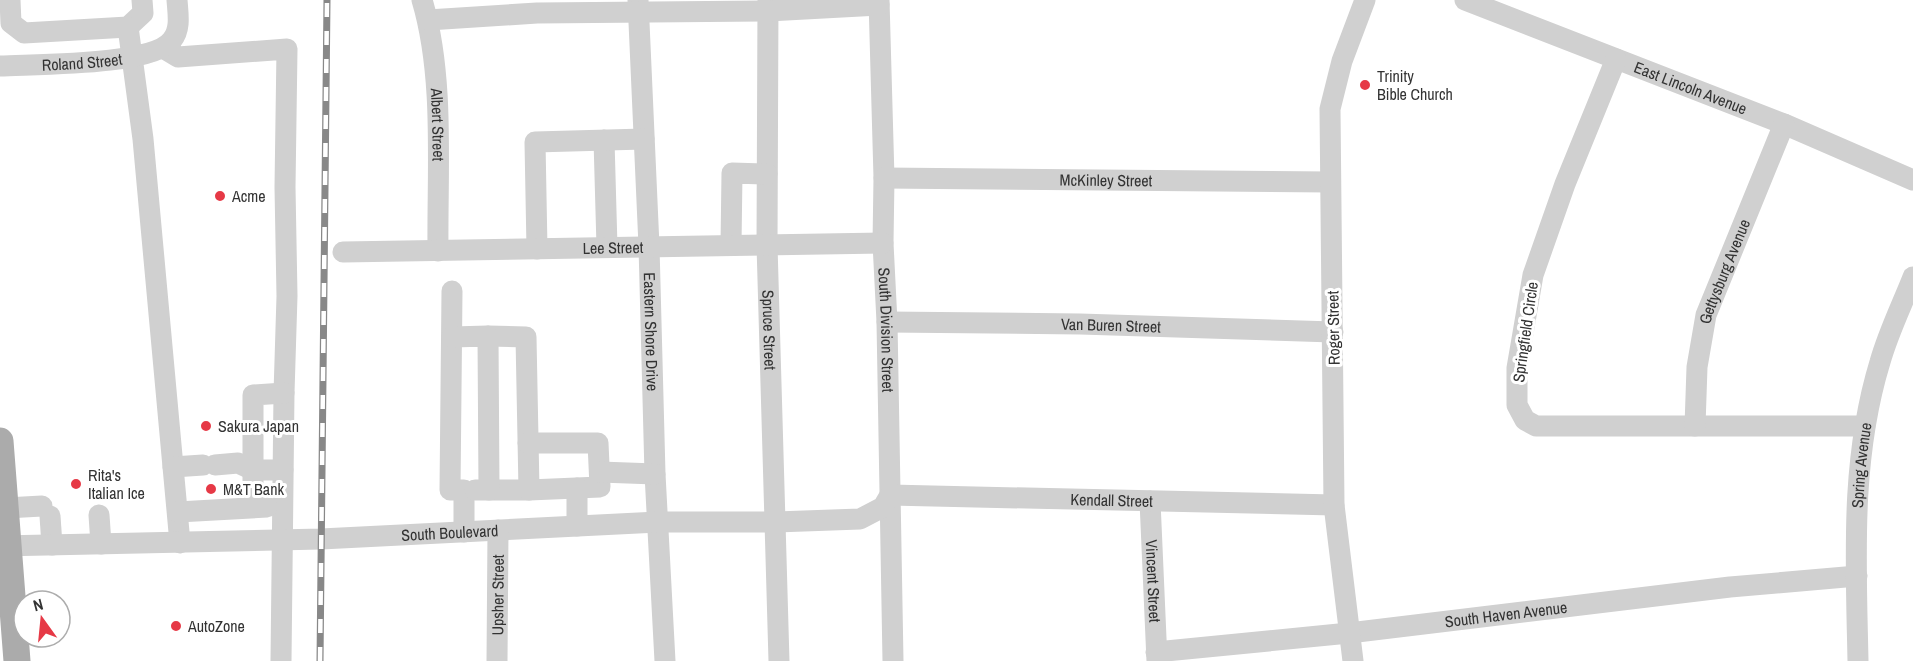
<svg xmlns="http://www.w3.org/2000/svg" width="1913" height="661" viewBox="0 0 1913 661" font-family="'Archivo Narrow',sans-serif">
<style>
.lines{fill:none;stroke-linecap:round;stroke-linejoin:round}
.minor{stroke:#d0d0d0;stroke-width:21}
.major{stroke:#ababab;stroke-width:27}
.rail-casing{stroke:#888;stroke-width:7}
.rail{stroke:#fff;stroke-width:4.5;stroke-dasharray:14;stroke-linecap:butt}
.poi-dot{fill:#e63946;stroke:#fff;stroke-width:2}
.labels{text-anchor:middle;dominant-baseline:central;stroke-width:6;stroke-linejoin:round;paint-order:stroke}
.street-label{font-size:16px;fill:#333;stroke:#fff}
.poi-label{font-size:16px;fill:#333;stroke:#fff;text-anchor:start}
</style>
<rect width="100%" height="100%" fill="#fff"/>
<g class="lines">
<g class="minor">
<path d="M10,0L11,23L24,33L128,27L143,13L142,0"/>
<path id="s1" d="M422,0C445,77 437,171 438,251"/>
<path id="s2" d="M638,0L649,246L655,474L665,661"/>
<path id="s3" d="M768,0L767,245L779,661"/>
<path id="s4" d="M879,0L884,178L883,243L887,322L893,661"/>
<path id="s5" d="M1465,0L1784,124L1913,180"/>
<path d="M428,20L537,13L768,11L879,5"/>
<path d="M128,27L143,139L180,543"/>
<path d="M163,48L178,57L287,49L285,187L287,296L284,393L281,661"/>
<path d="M1616,59L1565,184L1533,275L1517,368V405L1525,420L1536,426H1865"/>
<path id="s6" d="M0,66C33,64 153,66 172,40C181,29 178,14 177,0"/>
<path d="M604,140L607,247"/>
<path id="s7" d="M884,178L1330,182"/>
<path d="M731,245L732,173L767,174"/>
<path d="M537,249L535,142L644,139"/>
<path id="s8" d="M343,252L883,243"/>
<path d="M452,291L450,490H464V532"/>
<path id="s9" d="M887,322L1080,324L1333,332"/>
<path d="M488,336L526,337L529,490H489"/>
<path d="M452,337L488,336L489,490H475"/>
<path id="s10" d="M1695,426L1697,367L1706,315L1784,124"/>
<path d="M528,443H598L600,487L529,490"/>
<path d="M215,465L238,463L253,470H283"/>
<path d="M173,467L203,465"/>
<path d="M600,472L655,474"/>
<path d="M577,488V526"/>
<path id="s11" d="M1150,501L1157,661"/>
<path d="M253,507V395L284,393"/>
<path d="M6,508L42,506"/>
<path d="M178,512L267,507"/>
<path d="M99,515L101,544"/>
<path d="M50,516L52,545"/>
<path id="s12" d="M0,546L321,539L658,522H776L860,519L883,507L890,495L1334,505"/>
<path id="s13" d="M1156,652L1349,633L1730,587L1857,576"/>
<path id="s14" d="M497,661L498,530"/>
<path d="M1353,661L1334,505L1330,109L1342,61L1365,0"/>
<path id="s15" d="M1858,661C1856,561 1850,460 1880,362C1888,333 1902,305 1913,277"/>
</g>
<path class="major" d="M0,441L17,661"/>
<defs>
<path id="rail" d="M320,661L327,0"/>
</defs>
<use href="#rail" class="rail-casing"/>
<use href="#rail" class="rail"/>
</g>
<g class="poi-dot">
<circle cx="1365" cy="85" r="6"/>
<circle cx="220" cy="196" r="6"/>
<circle cx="206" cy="426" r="6"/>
<circle cx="76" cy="484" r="6"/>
<circle cx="211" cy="489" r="6"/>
<circle cx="176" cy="626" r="6"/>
</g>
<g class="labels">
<g class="street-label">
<text stroke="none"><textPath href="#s6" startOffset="82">Roland Street</textPath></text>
<text stroke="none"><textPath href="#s5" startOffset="242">East Lincoln Avenue</textPath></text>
<text stroke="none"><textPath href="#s1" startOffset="126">Albert Street</textPath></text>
<text stroke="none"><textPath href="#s7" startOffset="222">McKinley Street</textPath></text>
<text stroke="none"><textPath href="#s8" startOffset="270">Lee Street</textPath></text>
<text stroke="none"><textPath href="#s10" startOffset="159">Gettysburg Avenue</textPath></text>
<text stroke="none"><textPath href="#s9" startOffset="224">Van Buren Street</textPath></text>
<text transform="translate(1333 328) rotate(-91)">Roger Street</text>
<text stroke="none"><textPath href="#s4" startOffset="330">South Division Street</textPath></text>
<text stroke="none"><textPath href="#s2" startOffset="332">Eastern Shore Drive</textPath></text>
<text stroke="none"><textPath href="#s3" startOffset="330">Spruce Street</textPath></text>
<text transform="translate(1525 332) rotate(-82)">Springfield Circle</text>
<text stroke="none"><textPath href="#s15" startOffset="196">Spring Avenue</textPath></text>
<text stroke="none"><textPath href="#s12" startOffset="1122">Kendall Street</textPath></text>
<text stroke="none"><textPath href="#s12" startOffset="450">South Boulevard</textPath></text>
<text stroke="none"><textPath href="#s11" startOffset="80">Vincent Street</textPath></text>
<text stroke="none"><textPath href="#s14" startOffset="66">Upsher Street</textPath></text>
<text stroke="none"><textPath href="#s13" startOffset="352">South Haven Avenue</textPath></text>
</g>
<g class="poi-label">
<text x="1377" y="76">Trinity<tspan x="1377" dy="18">Bible Church</tspan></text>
<text x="232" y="196">Acme</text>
<text x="218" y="426">Sakura Japan</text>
<text x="88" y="475">Rita's<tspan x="88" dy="18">Italian Ice</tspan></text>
<text x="223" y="489">M&amp;T Bank</text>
<text x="188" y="626">AutoZone</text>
</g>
</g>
<g transform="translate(42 619) rotate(345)"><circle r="28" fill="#ffffff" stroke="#adadad" stroke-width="1.5"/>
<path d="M0-4.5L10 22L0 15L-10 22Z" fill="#e63946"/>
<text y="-9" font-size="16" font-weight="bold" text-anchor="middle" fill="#333333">N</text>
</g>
</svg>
